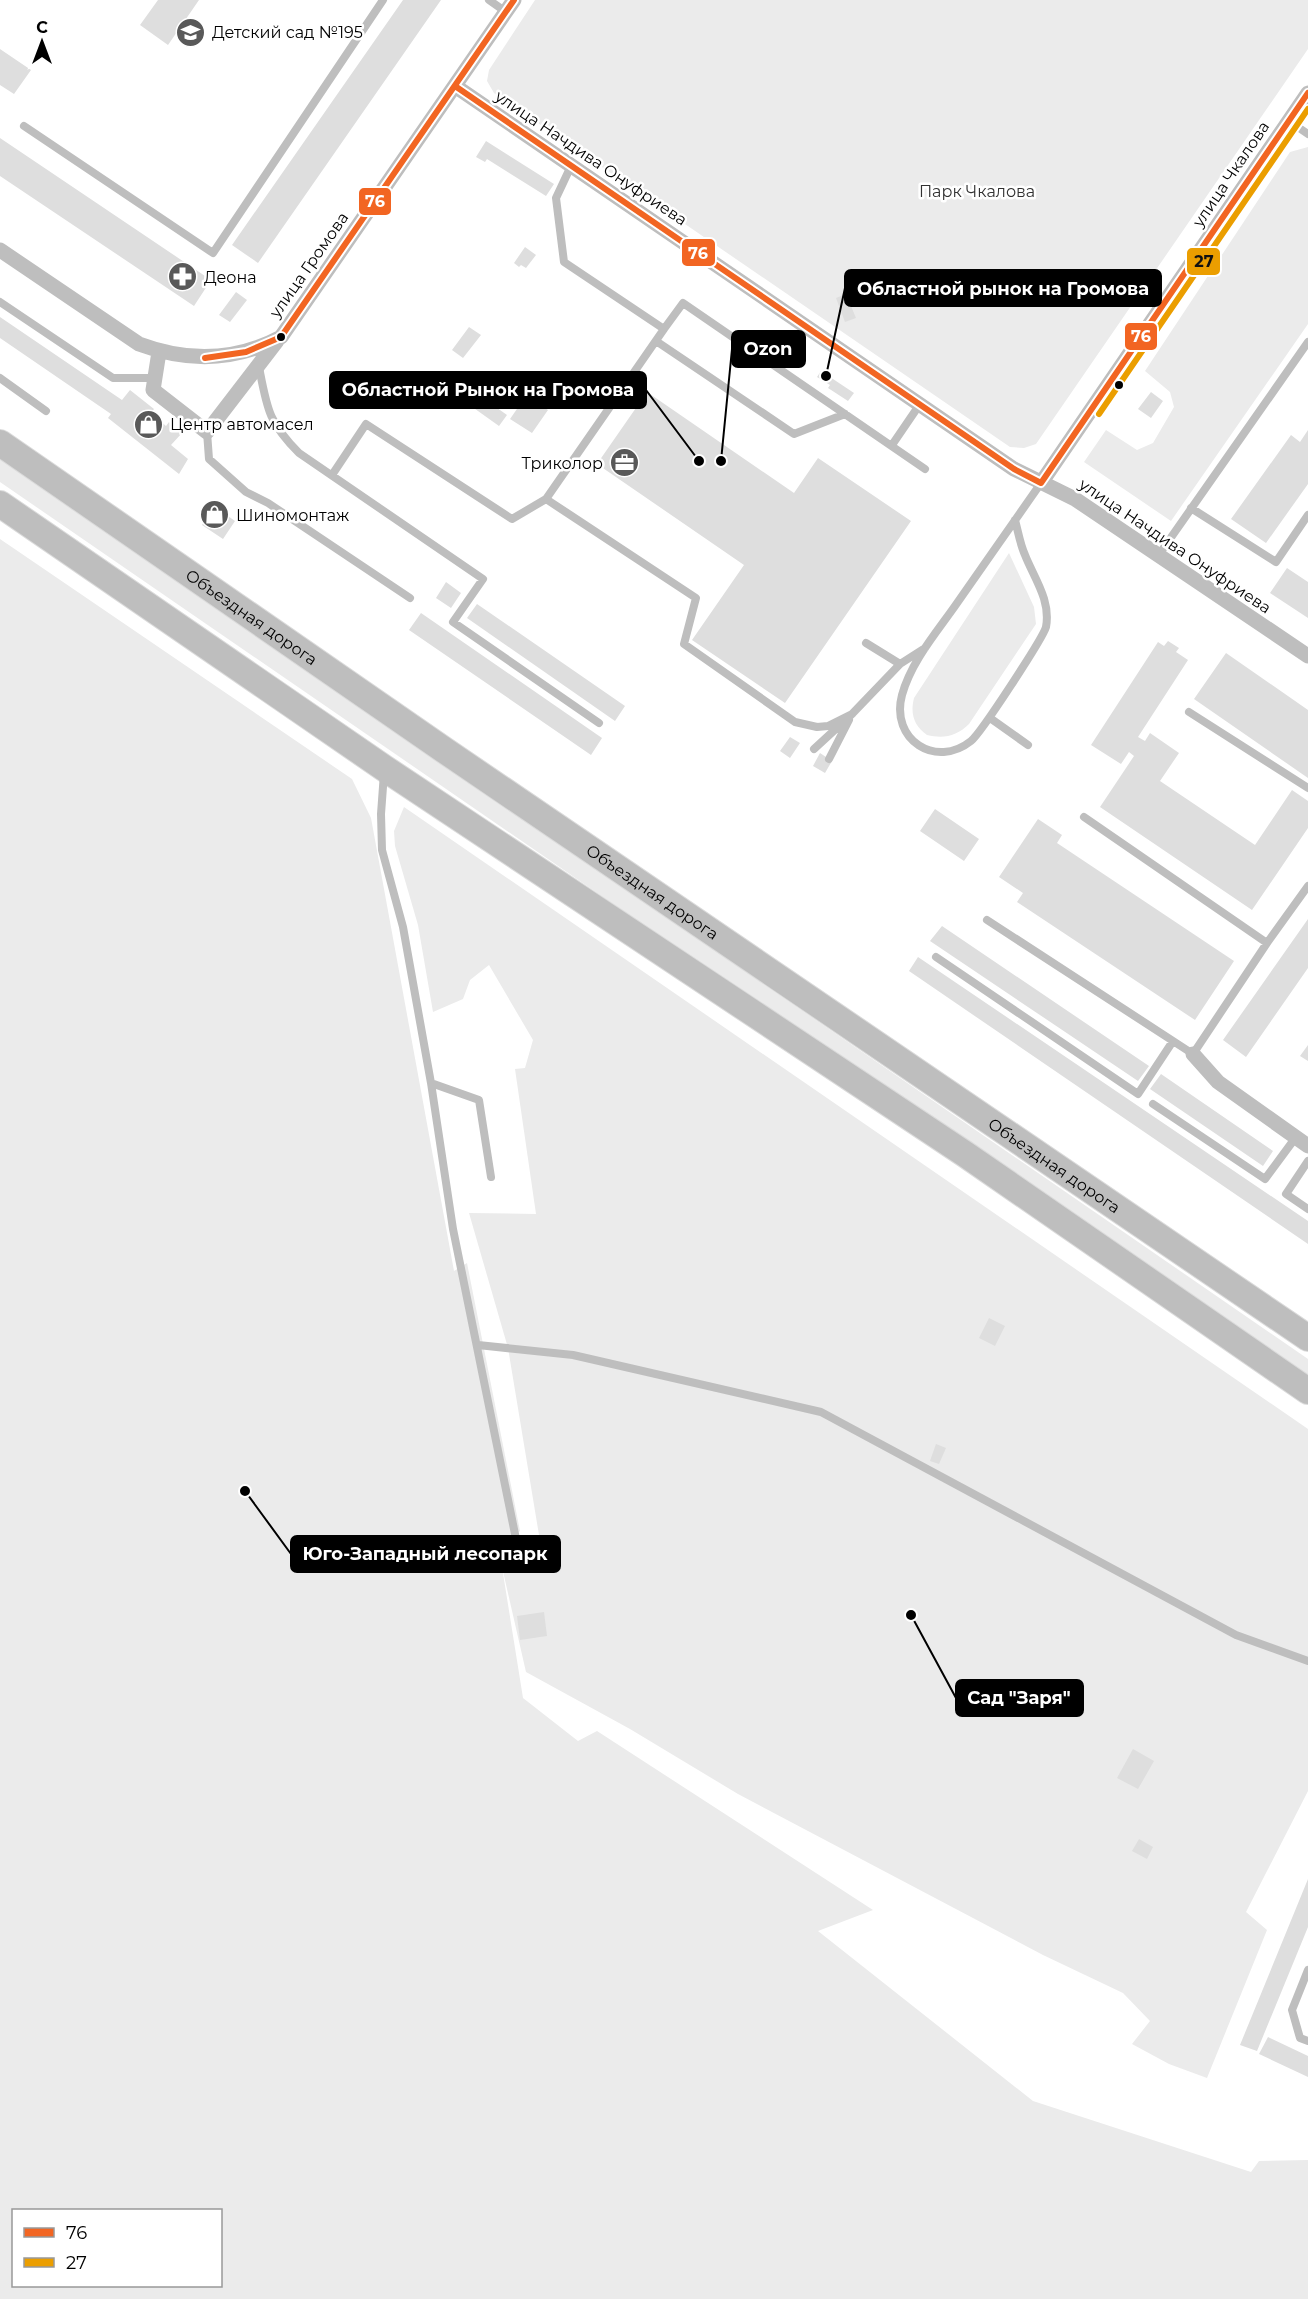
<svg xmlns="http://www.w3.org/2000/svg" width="1308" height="2299" viewBox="0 0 1308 2299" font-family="Montserrat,sans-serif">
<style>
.green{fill:#ebebeb;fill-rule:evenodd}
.building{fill:#dedede}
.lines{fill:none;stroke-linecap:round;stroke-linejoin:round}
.primary-casing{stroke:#dbdbdb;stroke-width:28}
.service{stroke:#bebebe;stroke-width:8}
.minor{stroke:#bebebe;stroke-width:15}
.primary{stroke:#bebebe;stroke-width:26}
.bus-1-casing{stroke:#fff;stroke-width:10}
.bus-2-casing{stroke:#fff;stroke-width:10}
.bus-1{stroke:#f26522;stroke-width:6}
.bus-2{stroke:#eb9e00;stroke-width:6}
.bus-dot{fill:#000;stroke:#fff;stroke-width:2}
.labels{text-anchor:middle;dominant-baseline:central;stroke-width:5;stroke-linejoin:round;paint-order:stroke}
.poi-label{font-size:16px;fill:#000;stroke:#fff;text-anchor:start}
.street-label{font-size:16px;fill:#000;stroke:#fff}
.park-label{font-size:16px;fill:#313131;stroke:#fff}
.leader{fill:none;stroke:#000;stroke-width:2}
.callout-dot{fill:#000;stroke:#fff;stroke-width:2}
.callout{fill:#000;stroke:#000;stroke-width:2}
.callout-label{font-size:18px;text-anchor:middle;font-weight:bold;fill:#fff}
.line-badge{stroke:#fff;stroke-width:2}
.badge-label{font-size:16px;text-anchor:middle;font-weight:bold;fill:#fff}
.pale-badge-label{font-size:16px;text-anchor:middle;font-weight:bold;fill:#111}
</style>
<rect width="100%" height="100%" fill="#fff"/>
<path class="green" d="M535,0H1308V49L1036,444L1024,448L1010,447L494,93L487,81L489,70Z
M1308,147V324L1171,521L1084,462L1106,430L1137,450L1153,443L1174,407L1170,392L1145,371L1290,152Z
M0,458L1308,1359V1382L0,482Z
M0,539L352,779L371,818L454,1271L467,1263L520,1531L499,1548L501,1559L540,1541L508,1348L469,1213L536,1214L515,1069L525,1068L533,1040L489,965L470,980L463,999L433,1012L418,925L395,846L394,831L404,807L1308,1429V1791L1246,1912L1267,1930L1207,2078L1169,2064L1132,2044L1150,2021L1123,1993L1043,1955L738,1794L630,1729L526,1672L502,1567L523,1698L578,1741L597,1731L873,1910L818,1931L1033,2101L1251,2172L1259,2161L1308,2160V2299H0ZM14,2210H220V2286H14Z
M1009,553L1034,607L1036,624L969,724C957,736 944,739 927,735C914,726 910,714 914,698Z"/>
<path class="building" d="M158,0H199L168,45L140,25Z
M403,0H441L258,263L232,245Z
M0,49L31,70L14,94L0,85Z
M0,138L211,280L194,306L0,176Z
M486,141L554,184L546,196L487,159L485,162L476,157Z
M525,247L536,255L526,268L521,265L519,267L514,263Z
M236,292L247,300L230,322L219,315Z
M846,294L856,318L845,322L836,298Z
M0,317L122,400L130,390L154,409L151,413L166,426L169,422L182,433L171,445L188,459L179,474L108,418L111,414L0,338Z
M469,327L481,335L463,358L452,350Z
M821,371L854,393L848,401L828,388L830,385L817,377Z
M647,392L794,493L818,458L911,521L785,703L692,640L744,565L597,464Z
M1151,392L1163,401L1151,418L1138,409Z
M479,395L507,415L499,426L471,406Z
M526,396L548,410L532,433L510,419Z
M1308,430V484L1266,543L1231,519L1291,435L1300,442Z
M214,506L235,521L223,539L202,525Z
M1287,568L1308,582V618L1270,593Z
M446,582L461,593L451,608L436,598Z
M477,604L625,706L615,721L467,618Z
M421,613L602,738L591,755L409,630Z
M1168,641L1179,648L1176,652L1188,660L1138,737L1145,741L1150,733L1179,753L1160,781L1255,845L1292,790L1308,801V828L1252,910L1100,807L1134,756L1129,752L1121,764L1091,745L1158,642L1164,646Z
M1226,653L1308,710V778L1194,699Z
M790,737L800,743L790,758L780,751Z
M820,753L832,761L825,773L813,766Z
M935,809L979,839L964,861L920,831Z
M1038,819L1062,835L1057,843L1234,961L1195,1020L1017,902L1023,893L999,877Z
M1308,919V968L1246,1057L1223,1040Z
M942,926L1149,1066L1138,1081L930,941Z
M918,957L1308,1221V1244L909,971Z
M1308,1045V1061L1300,1056Z
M1161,1074L1273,1151L1263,1166L1150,1089Z
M989,1318L1005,1326L995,1346L979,1338Z
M936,1444L946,1448L939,1464L930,1461Z
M544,1612L547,1636L520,1640L517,1616Z
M1133,1749L1154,1761L1138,1789L1117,1778Z
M1139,1839L1153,1847L1147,1859L1132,1851Z
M1308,1879V1927L1257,2051L1240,2045Z
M1268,2037L1308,2056V2077L1259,2054Z"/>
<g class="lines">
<defs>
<g id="primary">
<path id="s1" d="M0,443L444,750L1308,1338"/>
<path d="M0,504L384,768L965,1154L1308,1391"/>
</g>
</defs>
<use href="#primary" class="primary-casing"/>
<path class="service" d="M489,0L506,12
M1289,121L1308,134
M24,126L213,253L383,0
M0,302L113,378H155
M664,329L683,303L925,469
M656,341L794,434L845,414
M259,367C267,408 268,422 299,453L483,579L453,622L599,723
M0,378L46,411
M207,432L209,459L246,492L268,503L410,598
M892,445L920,404
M332,475L366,424L512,519L546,499L664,329L564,262L556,198L571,166
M546,499L696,598L684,644L795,722L817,727L828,726L852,714
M1191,508L1276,562L1308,515
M1015,520C1018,531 1020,544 1025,555C1034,578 1051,600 1046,627C1043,638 981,733 971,741C936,769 890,740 902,695C911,662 936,633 955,606C984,565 1012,524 1041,483
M1158,556L1308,342
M866,643L900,664
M1189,712L1308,788
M990,718L1028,745
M814,749L852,714L900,664L925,648
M829,759L849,720
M384,773L381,814L382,850L403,927L431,1083L479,1100L491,1177
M1084,817L1267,943
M987,920L1193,1054L1267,943L1308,886
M936,957L1138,1094L1173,1041
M431,1083L453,1229L516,1539
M1153,1104L1265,1179L1296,1137
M1308,1161L1286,1194L1308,1209
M478,1345L573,1355L821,1412L1236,1635L1308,1661
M1308,1970L1292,2010L1300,2038L1308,2041"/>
<path class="minor" d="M455,86L1014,469L1075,499L1308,656
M0,250L139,344C187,362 234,362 281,337L514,0
M159,352L153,390L207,432L277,341
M1041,483L1308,93
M1193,1054L1218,1082L1308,1146"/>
<use href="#primary" class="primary"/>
<defs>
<path id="bus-1" d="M455,86L1014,469L1041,483L1308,93
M205,358L246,352L281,337L514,0"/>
<path id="bus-2" d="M1099,414L1308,109"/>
</defs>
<use href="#bus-1" class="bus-1-casing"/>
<use href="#bus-2" class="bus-2-casing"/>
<use href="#bus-1" class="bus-1"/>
<use href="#bus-2" class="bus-2"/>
</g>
<defs>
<symbol id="school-disc" viewBox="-11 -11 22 22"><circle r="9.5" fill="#595959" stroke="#fff"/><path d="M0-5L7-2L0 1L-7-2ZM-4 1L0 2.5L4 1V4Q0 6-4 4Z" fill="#fff"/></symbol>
<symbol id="pharmacy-disc" viewBox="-11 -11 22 22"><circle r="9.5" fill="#595959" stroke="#fff"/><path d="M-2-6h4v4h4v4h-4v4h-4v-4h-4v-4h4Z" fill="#fff"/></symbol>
<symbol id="shop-disc" viewBox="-11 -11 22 22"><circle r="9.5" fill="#595959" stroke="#fff"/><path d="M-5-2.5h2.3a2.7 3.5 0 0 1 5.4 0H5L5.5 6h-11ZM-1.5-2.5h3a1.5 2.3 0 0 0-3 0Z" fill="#fff"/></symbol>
<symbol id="office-disc" viewBox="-11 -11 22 22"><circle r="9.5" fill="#595959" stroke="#fff"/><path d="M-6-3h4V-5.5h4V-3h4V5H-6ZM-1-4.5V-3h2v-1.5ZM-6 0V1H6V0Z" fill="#fff"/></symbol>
</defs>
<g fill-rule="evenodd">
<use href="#school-disc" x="174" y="16" width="33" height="33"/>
<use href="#pharmacy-disc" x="166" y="260" width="33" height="33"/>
<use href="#shop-disc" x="132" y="408" width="33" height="33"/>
<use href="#office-disc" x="608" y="446" width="33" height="33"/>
<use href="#shop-disc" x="198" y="498" width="33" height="33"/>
</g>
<g class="bus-dot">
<circle cx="281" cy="337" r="5"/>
<circle cx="1119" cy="385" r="5"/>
</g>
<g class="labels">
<g class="poi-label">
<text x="212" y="32">Детский сад №195</text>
<text x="204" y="277">Деона</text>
<text x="170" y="424">Центр автомасел</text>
<text x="603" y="463" text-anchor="end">Триколор</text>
<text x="236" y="515">Шиномонтаж</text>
</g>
<g class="street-label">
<text transform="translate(591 158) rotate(34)">улица Начдива Онуфриева</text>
<text transform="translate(1231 174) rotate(-56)">улица Чкалова</text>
<text transform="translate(309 265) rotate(-55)">улица Громова</text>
<text transform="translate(1175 546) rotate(34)">улица Начдива Онуфриева</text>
<text stroke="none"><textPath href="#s1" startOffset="306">Объездная дорога</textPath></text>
<text stroke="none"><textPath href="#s1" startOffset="792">Объездная дорога</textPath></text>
<text stroke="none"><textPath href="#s1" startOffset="1278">Объездная дорога</textPath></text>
</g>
<g class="park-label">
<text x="977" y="191">Парк Чкалова</text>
</g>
</g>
<path class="leader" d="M826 376L845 288M721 461L732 349M699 461L646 390M245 1491L291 1554M911 1615L956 1698"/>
<g class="callout-dot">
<circle cx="826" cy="376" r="6"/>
<circle cx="721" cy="461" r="6"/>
<circle cx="699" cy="461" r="6"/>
<circle cx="245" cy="1491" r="6"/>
<circle cx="911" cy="1615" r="6"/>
</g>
<g class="callout">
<rect x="845" y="270" width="316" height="36" rx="6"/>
<rect x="732" y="331" width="73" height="36" rx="6"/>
<rect x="330" y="372" width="316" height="36" rx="6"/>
<rect x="291" y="1536" width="269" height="36" rx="6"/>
<rect x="956" y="1680" width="127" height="36" rx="6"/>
</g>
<g class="callout-label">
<text x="1003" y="295">Областной рынок на Громова</text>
<text x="768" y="355">Ozon</text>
<text x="488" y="396">Областной Рынок на Громова</text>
<text x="425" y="1560">Юго-Западный лесопарк</text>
<text x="1019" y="1704">Сад "Заря"</text>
</g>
<g class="line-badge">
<rect x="358" y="187" width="34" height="29" rx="6" fill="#f26522"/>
<rect x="681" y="238" width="35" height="29" rx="6" fill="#f26522"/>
<rect x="1186" y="247" width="35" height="29" rx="6" fill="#eb9e00"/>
<rect x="1124" y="322" width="34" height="29" rx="6" fill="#f26522"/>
</g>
<g class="badge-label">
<text x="375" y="207">76</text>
<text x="698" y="259">76</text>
<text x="1141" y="342">76</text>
</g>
<g class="pale-badge-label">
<text x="1204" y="267">27</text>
</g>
<rect x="12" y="2209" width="210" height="78" fill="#ffffff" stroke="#999999" stroke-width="1.5"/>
<rect x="24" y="2228" width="30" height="9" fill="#f26522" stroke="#999999" stroke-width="1.5"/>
<text x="66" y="2239" font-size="18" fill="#000000">76</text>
<rect x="24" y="2258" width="30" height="9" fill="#eb9e00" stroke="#999999" stroke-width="1.5"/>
<text x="66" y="2269" font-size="18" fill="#000000">27</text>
<g transform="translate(42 42)" stroke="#ffffff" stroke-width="4.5" paint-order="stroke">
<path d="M0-4.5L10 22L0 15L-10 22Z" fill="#000000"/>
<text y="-9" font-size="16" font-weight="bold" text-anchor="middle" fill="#000000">С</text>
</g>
</svg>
